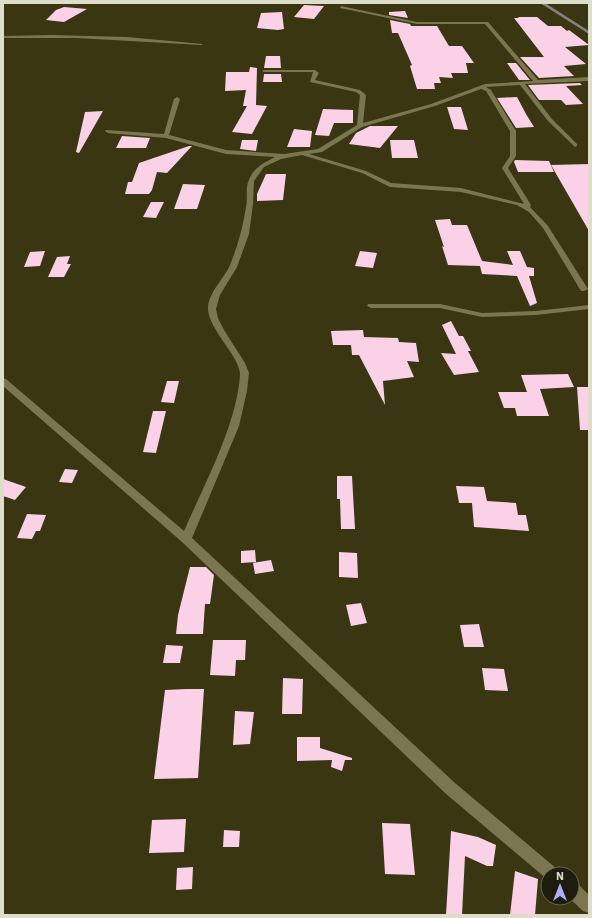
<svg xmlns="http://www.w3.org/2000/svg" width="592" height="918" viewBox="0 0 592 918" font-family="'IBM Plex Sans',sans-serif">
<style>
.building{fill:#fad1e7}
.lines{fill:none;stroke-linecap:round;stroke-linejoin:round}
.minor{fill:#797650;fill-rule:evenodd}
.secondary{fill:#848083;fill-rule:evenodd}
</style>
<rect width="100%" height="100%" fill="#393611"/>
<path class="building" d="M304,5L324,6L314,19L294,17Z
M64,7L87,9L64,22L46,20L56,10Z
M405,11L408,18L389,15V12Z
M282,12L284,29L278,30L257,28L261,13Z
M518,17H537L548,26H561L567,31L569,30L589,45L565,47L586,64L564,66L574,76L539,78L520,57H544L514,18H519Z
M390,20L410,24L411,26H437L449,46H462L474,63H466L468,73H451L453,78L439,77L441,83H434L435,89H417L410,66L412,65L398,33H392Z
M266,56H280L281,68H264Z
M507,63H516L530,80H519Z
M250,67L257,68L256,105L267,106L252,134L232,132L247,106H243L246,90L225,91L226,72H249Z
M264,74H281L282,82H263Z
M580,83L582,85L566,86L583,104L566,105L561,100H539L528,85Z
M517,97L526,114L534,127L516,128L497,98Z
M447,107H461L468,130L454,129Z
M323,109L353,110V123H334L329,136L315,135Z
M103,111L79,153L76,152L85,112Z
M370,126H398L380,148L349,144L356,133Z
M294,129L312,131L310,147H287Z
M122,136L150,138L146,148H116Z
M242,140H258L256,151L240,149Z
M390,140H414L418,158H392Z
M189,146H192L167,173L157,172L152,190L149,194H125L128,182H132L139,163Z
M515,160L549,161L554,172H518L514,162Z
M589,164V231L551,165Z
M266,174H286L283,200L257,201V194Z
M183,184L205,185L197,209H174Z
M151,202H164L156,218L143,217Z
M450,219L452,225H467L482,261L513,265L507,251H520L527,267L534,268V276H529L537,303L530,306L517,276L482,274L480,266L448,265L442,246L444,247L435,220Z
M45,251L40,266L24,267L30,252Z
M360,251L377,253L373,268L355,266Z
M70,256L67,264H71L64,277H48L57,257Z
M451,321L459,336H463L471,351H468L479,372L454,375L441,353L456,354L442,325Z
M363,330L364,337L398,338L399,342L416,343L419,362L407,361L414,377L383,381L385,405L359,355H352L351,345H333L331,331Z
M568,374L574,387L540,389L549,416H517L515,408H504L498,392H527L521,375Z
M167,381H179L174,403L161,402Z
M577,387H589V430H580Z
M153,411H166L156,453L143,452Z
M65,469L78,470L72,483L59,482Z
M337,476H352L355,529H341L340,499H337Z
M3,479L26,487L15,500L3,496Z
M456,486L484,487L487,501L516,503L518,515H526L529,531L474,527L472,503H459Z
M27,514L46,515L40,531H36L32,539L17,538Z
M255,550L256,562L241,563V551Z
M339,552L357,553L358,578L339,577Z
M271,560L274,571L255,574L253,563Z
M190,567H206L214,575L210,604H205L203,634H176L178,615Z
M361,603L367,623L351,626L346,605Z
M479,624L484,647H464L460,625Z
M213,640H246L245,660H236L235,676L210,675Z
M166,645L183,646L180,663H163Z
M482,668L504,669L508,691L485,690Z
M283,678L303,679L302,714H282Z
M186,689H204L198,778L154,779L165,690Z
M235,711L254,712L250,744L233,745Z
M297,737H320V748L352,758V760H345L342,771L331,767L332,760L297,761Z
M186,819L184,852L149,853L152,820Z
M382,823L410,824L415,875L385,874Z
M224,830L240,831L239,847H223Z
M451,831L478,837L496,845L493,866H487L465,856L462,915H446Z
M193,867L192,889L176,890L177,868Z
M515,871L538,879L535,915H510Z"/>
<g class="lines">
<path class="minor" d="M341,6L417,22H488L538,80L589,77V81L525,84L552,119L577,144V146L575,147L548,121L520,85L486,87L491,90L516,131V156L508,168L531,205L530,207L548,226L588,289L584,291H581L543,228L529,212L517,205L461,192L390,187L362,173L302,155L281,159L264,167L254,181L253,204L249,234L237,267L220,295L216,309L218,318L224,330L245,363L249,373L247,391L239,426L192,538L455,783L557,869L560,874H548V880L445,793L182,542L3,386V378L6,379L184,531C204,485 237,424 240,375C241,358 210,331 208,310C207,294 224,279 230,265C238,245 243,227 246,207C248,198 245,187 249,180C254,167 264,163 275,157L226,154L166,138L108,133L105,131L106,130L164,134L174,99L177,97L180,99L169,135L226,150L284,154L318,149L357,125L360,95L356,92L310,82L313,72H263V70H315L319,73L315,80L360,90L366,95L363,123L431,104L485,84L533,81L485,24H417L340,8ZM481,89L486,91L510,131V156L502,168L524,204L461,188L391,183L366,171L309,154L322,152L362,127L435,106Z
M52,35L127,37L203,44L201,45L77,38H3V36Z
M368,304H440L482,313L536,311L589,305V309L536,315L482,317L440,308H371L367,306Z
M572,882L578,884L589,895V913L583,911L569,898H572Z"/>
<path class="secondary" d="M540,3H545L589,31V34Z"/>
</g>
<rect width="592" height="918" fill="none" stroke="#deddc9" stroke-width="8"/>
<g transform="translate(560 886)"><circle r="19" fill="#1e1d0d" stroke="#6b6a58"/>
<path d="M0-3L7 15L0 10L-7 15Z" fill="#afaefa"/>
<text y="-6" font-size="11" font-weight="bold" text-anchor="middle" fill="#deddc9">N</text>
</g>
</svg>
